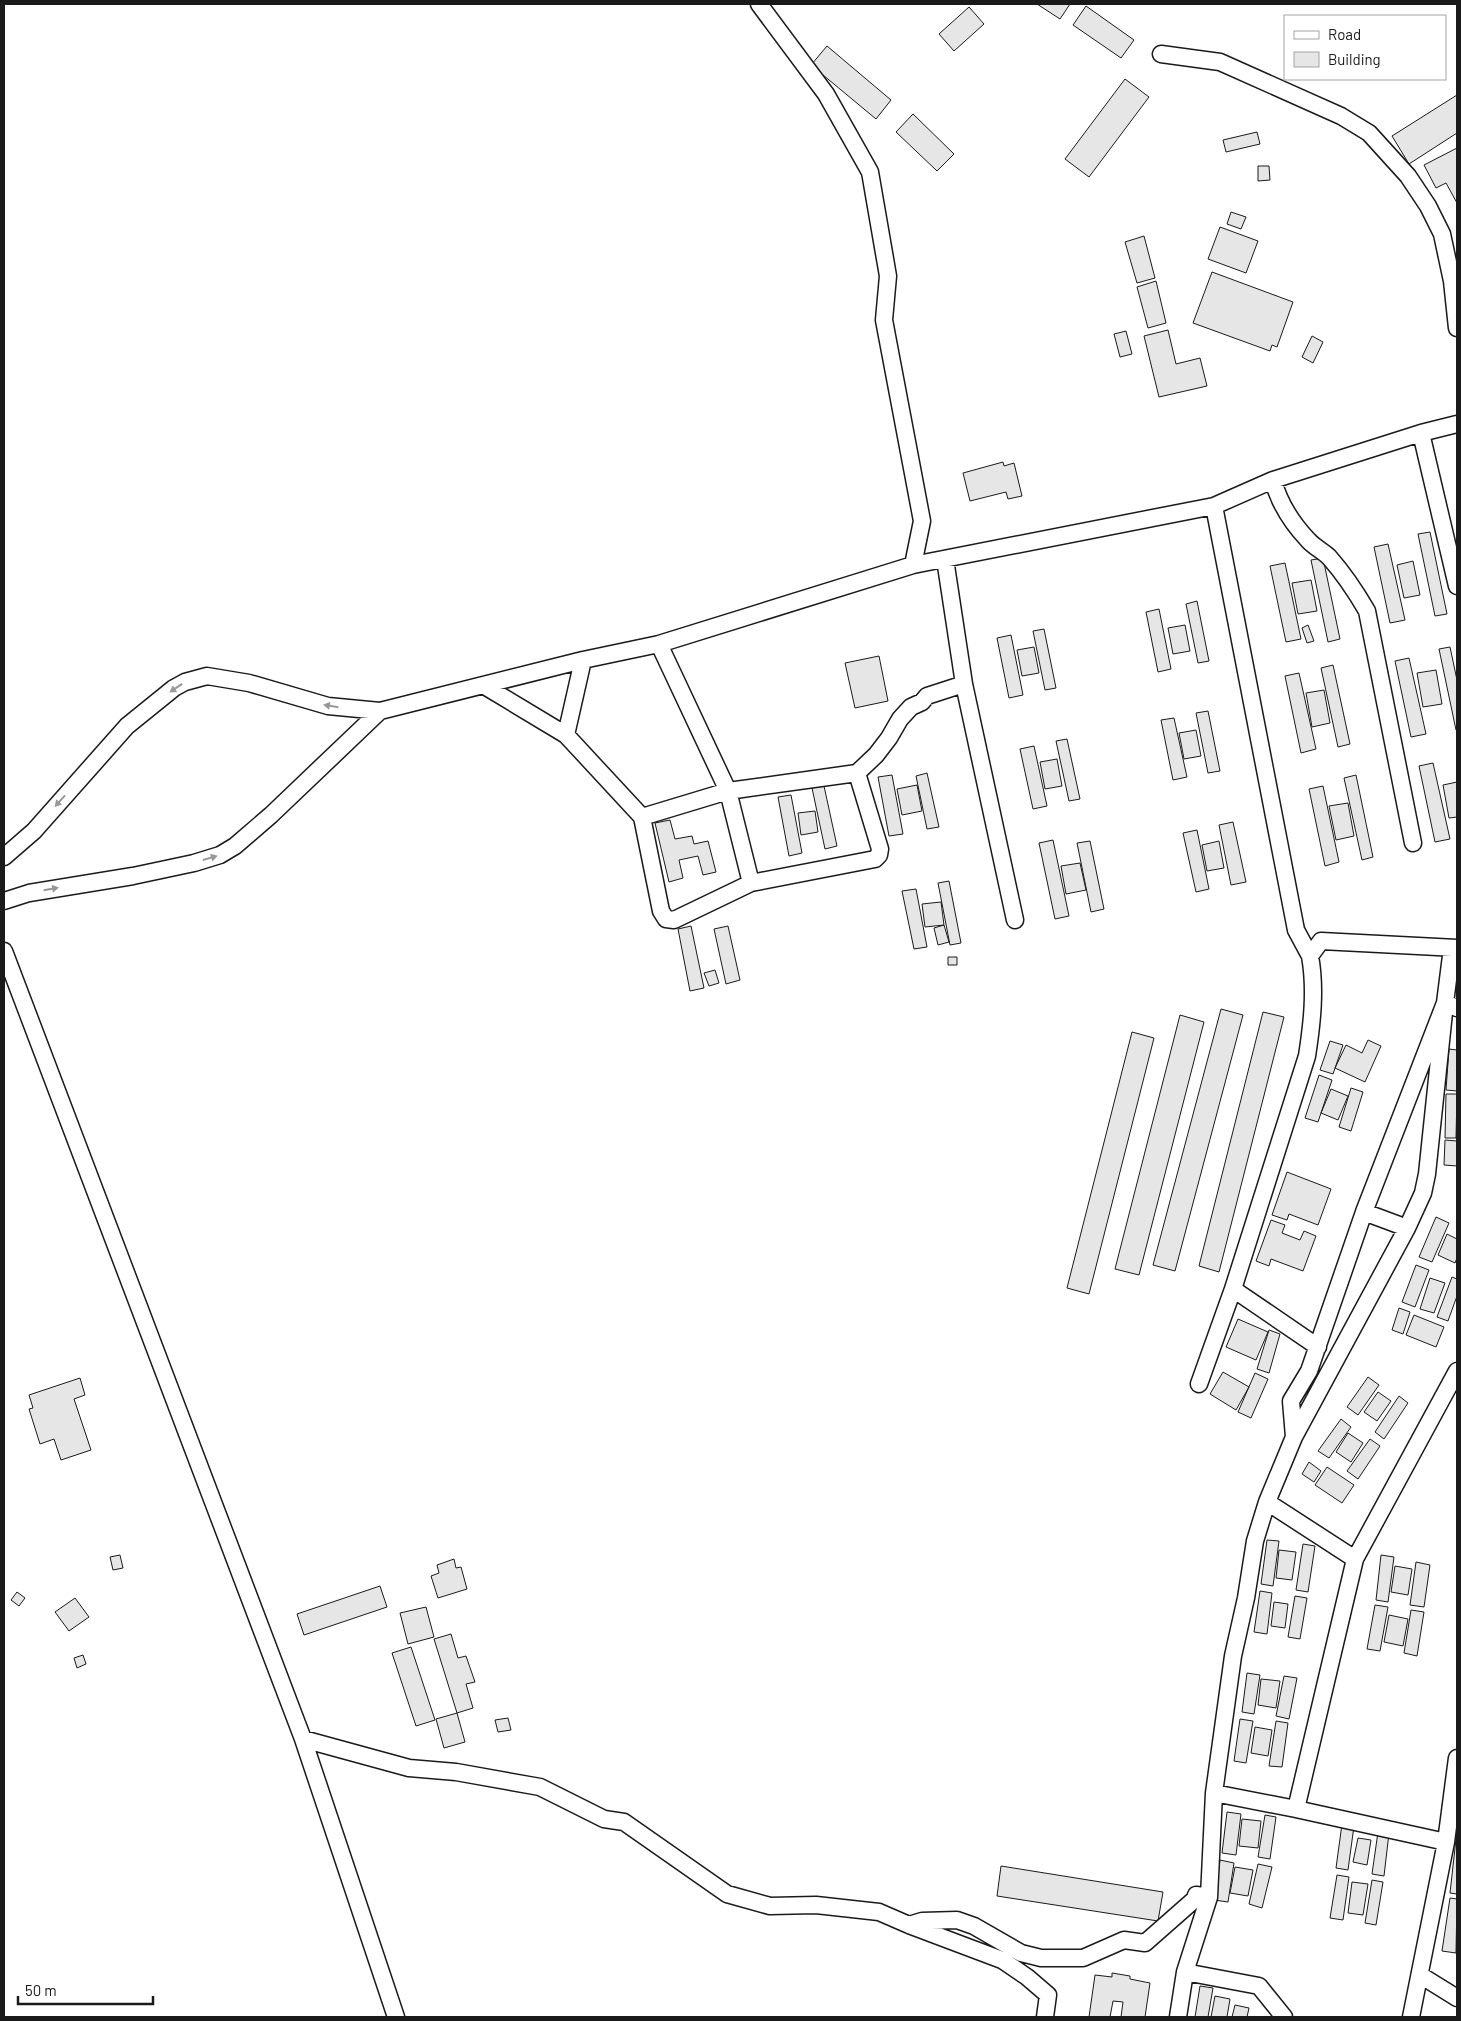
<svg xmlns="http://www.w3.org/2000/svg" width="1461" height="2021" viewBox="0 0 1461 2021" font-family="Barlow,sans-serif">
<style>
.building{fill:#e6e6e6;stroke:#1a1a1a}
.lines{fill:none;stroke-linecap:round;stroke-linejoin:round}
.minor-casing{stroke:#1a1a1a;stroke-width:19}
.minor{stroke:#fff;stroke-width:16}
.oneway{fill:#989898}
</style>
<rect width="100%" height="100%" fill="#fff"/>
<path class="building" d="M1037,4H1070L1060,19Z
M1086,6L1134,40L1121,58L1073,25Z
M969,7L984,24L954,51L939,34Z
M827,46L891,100L876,119L811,65Z
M1125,79L1149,97L1089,177L1065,159Z
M1457,95V133L1409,164L1392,136Z
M913,114L954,154L937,171L896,132Z
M1257,132L1260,144L1226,152L1223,140Z
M1457,148V203L1446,183L1436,188L1424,165Z
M1258,166H1269L1270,180L1258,181Z
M1231,212L1246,217L1241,229L1227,224Z
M1220,227L1258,241L1246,273L1208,259Z
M1144,236L1155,278L1137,283L1125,242Z
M1212,272L1293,302L1277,347L1272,345L1270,351L1193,323Z
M1156,281L1166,323L1148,328L1137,287Z
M1168,330L1176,364L1200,358L1207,386L1159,397L1144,336Z
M1126,331L1132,354L1120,357L1114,334Z
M1312,336L1323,342L1313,363L1302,357Z
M1003,462L1004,466L1014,463L1022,496L1008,499L1006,492L970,501L963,473Z
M1430,532L1447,614L1435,616L1418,534Z
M1388,544L1405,620L1390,623L1374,547Z
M1323,558L1340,639L1328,642L1311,560Z
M1413,561L1420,595L1404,598L1397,565Z
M1285,563L1301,639L1286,642L1270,566Z
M1311,580L1317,611L1298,614L1292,583Z
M1197,601L1209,661L1198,663L1186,604Z
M1159,609L1171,669L1158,672L1146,612Z
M1185,625L1190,651L1173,654L1168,628Z
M1308,625L1314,641L1307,643L1302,628Z
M1044,629L1056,688L1045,690L1033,631Z
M1011,635L1023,695L1009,698L997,638Z
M1034,647L1039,673L1022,676L1017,650Z
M1450,647L1457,680V729L1456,730L1439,649Z
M879,656L888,701L855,708L845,663Z
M1409,658L1426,734L1411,737L1395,661Z
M1333,665L1350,744L1338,747L1321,668Z
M1436,670L1442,704L1423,707L1417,673Z
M1299,673L1316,749L1301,753L1285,676Z
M1324,690L1330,723L1312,727L1306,693Z
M1208,711L1220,771L1208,773L1196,713Z
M1174,718L1187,777L1173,780L1161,720Z
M1196,730L1201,756L1184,759L1179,733Z
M1067,739L1080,799L1069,801L1056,741Z
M1034,746L1047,806L1033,809L1020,749Z
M1057,759L1062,786L1045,789L1040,762Z
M1433,763L1450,839L1435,842L1419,766Z
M927,773L939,827L927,829L916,776Z
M892,775L903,834L889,836L878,777Z
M1356,775L1373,857L1362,860L1344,778Z
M1457,782V817L1449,818L1443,785Z
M917,785L922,811L902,815L897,789Z
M824,786L837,846L825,849L812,788Z
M1323,786L1339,862L1325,866L1309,789Z
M791,795L802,853L789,856L778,797Z
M1348,803L1354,836L1336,840L1329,806Z
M815,811L818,832L801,835L798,813Z
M670,820L675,839L692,836L694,844L708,841L716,872L703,875L698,856L679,860L683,878L669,882L655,823Z
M1233,822L1246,882L1231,885L1219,825Z
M1197,830L1209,889L1196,892L1183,833Z
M1053,840L1069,916L1055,919L1039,843Z
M1090,841L1104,909L1091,912L1077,843Z
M1219,841L1224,868L1207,871L1202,845Z
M1080,863L1086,890L1066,894L1061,866Z
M949,881L961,943L950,945L938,883Z
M916,889L927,947L914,949L902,891Z
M941,902L944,925L925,927L922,904Z
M944,925L949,942L938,945L934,928Z
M691,926L704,988L690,991L678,929Z
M728,926L740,980L726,984L714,929Z
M948,957H957V965H948Z
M715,970L719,983L709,986L704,973Z
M1221,1009L1243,1015L1175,1271L1153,1265Z
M1263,1012L1284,1017L1219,1272L1199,1266Z
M1180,1015L1204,1022L1139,1275L1115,1269Z
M1132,1032L1154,1038L1089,1294L1067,1288Z
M1368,1040L1381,1046L1365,1082L1335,1068L1346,1045L1362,1053Z
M1330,1041L1343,1045L1333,1074L1320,1070Z
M1449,1049L1457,1050V1091L1446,1090Z
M1319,1075L1332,1080L1318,1122L1305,1118Z
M1351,1088L1363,1092L1351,1131L1339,1127Z
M1331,1089L1348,1096L1338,1120L1321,1113Z
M1446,1094H1457L1456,1138H1445Z
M1445,1140L1457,1141V1166L1444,1165Z
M1287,1172L1331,1189L1318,1225L1289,1214L1287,1220L1272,1215Z
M1436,1217L1449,1223L1432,1262L1419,1257Z
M1271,1220L1285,1225L1282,1233L1300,1240L1304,1231L1316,1236L1303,1271L1271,1259L1269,1266L1256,1261Z
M1447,1234L1457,1239V1258L1455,1263L1438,1255Z
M1416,1265L1429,1270L1415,1307L1402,1302Z
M1452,1277L1457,1279V1296L1448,1321L1437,1317Z
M1430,1278L1445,1283L1434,1313L1420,1309Z
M1399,1308L1410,1312L1403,1334L1392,1330Z
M1414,1315L1444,1327L1436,1347L1406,1335Z
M1238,1319L1268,1332L1256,1360L1226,1347Z
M1269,1330L1280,1334L1269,1373L1257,1369Z
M1223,1372L1249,1387L1236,1410L1210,1394Z
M1255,1373L1268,1379L1251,1418L1238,1412Z
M1368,1377L1379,1385L1358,1415L1347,1407Z
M80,1378L85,1395L74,1399L91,1450L61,1460L54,1439L40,1444L29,1409L33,1408L29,1395Z
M1378,1392L1391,1401L1377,1421L1364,1412Z
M1399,1396L1408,1403L1384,1439L1375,1432Z
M1341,1419L1351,1427L1329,1458L1318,1451Z
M1348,1433L1363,1443L1351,1462L1336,1452Z
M1370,1439L1380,1446L1358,1479L1347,1471Z
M1309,1462L1321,1471L1314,1482L1302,1474Z
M1327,1467L1354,1485L1342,1503L1315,1485Z
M1267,1540L1279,1541L1273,1586L1261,1584Z
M1303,1544L1315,1546L1308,1592L1296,1590Z
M1279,1550L1296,1552L1292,1580L1276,1578Z
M120,1555L123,1568L113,1570L110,1557Z
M1381,1555L1394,1557L1388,1602L1376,1600Z
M454,1559L456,1568L461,1567L467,1589L438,1598L431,1576L439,1573L437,1565Z
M1416,1562L1430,1565L1424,1607L1410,1605Z
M1395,1566L1412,1569L1408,1595L1391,1592Z
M380,1586L387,1607L304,1635L297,1614Z
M1260,1591L1272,1593L1267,1634L1254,1632Z
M17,1592L25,1598L19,1606L11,1600Z
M1295,1596L1307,1598L1300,1639L1288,1637Z
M75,1598L89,1617L69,1631L55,1612Z
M1274,1602L1288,1604L1285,1628L1271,1626Z
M1375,1605L1388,1607L1380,1651L1367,1649Z
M426,1607L434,1637L408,1644L400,1613Z
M1411,1610L1424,1612L1417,1656L1404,1653Z
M1389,1615L1408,1619L1403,1646L1384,1642Z
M451,1634L458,1658L466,1656L475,1682L466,1684L473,1708L457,1713L434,1639Z
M411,1647L435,1720L416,1726L392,1653Z
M83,1655L86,1664L77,1668L74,1658Z
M1247,1673L1260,1675L1254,1714L1242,1712Z
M1284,1676L1297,1678L1289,1719L1276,1716Z
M1261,1679L1280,1681L1276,1708L1258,1705Z
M457,1713L465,1742L444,1748L436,1719Z
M508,1718L511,1730L498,1732L495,1720Z
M1240,1719L1253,1721L1246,1763L1234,1761Z
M1276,1721L1288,1723L1282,1767L1269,1766Z
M1255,1727L1272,1730L1268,1756L1251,1753Z
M1227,1812L1241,1814L1236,1855L1222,1853Z
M1265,1815L1276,1817L1270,1859L1258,1857Z
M1242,1819L1261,1821L1258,1848L1239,1846Z
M1342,1824L1354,1826L1348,1870L1336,1868Z
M1378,1832L1389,1833L1384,1876L1372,1874Z
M1358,1838L1371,1840L1367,1865L1353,1862Z
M1456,1839L1457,1840V1894L1450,1893Z
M1220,1860L1234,1863L1228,1902L1214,1900Z
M1258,1864L1272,1867L1262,1908L1249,1904Z
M1001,1866L1163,1892L1158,1921L997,1896Z
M1235,1867L1253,1870L1248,1896L1230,1893Z
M1337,1875L1349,1877L1343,1920L1330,1918Z
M1372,1880L1383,1882L1376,1925L1365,1923Z
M1352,1882L1368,1884L1363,1915L1348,1913Z
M1450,1898L1457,1899L1456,1953L1442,1951Z
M1112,1973L1130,1976V1979L1150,1983L1145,2017H1121L1123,2002L1113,2001L1110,2017H1089L1095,1975L1112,1977Z
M1200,1986L1213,1988L1208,2017H1195Z
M1215,1996L1230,1999L1227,2017H1211Z
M1235,2005L1249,2008L1247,2017H1232Z"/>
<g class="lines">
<defs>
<path id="minor" d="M759,4L826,94L870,172L888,276L884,320L922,521L913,565
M1161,54L1220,62L1341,116L1369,133L1408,176L1428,206L1442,234L1452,281L1457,328
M1421,433L1457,586
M1273,480C1279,503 1292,523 1308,540C1314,547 1323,551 1329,557C1344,574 1356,592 1367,611L1413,843
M1214,506L1296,930L1310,956L1321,941L1457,948
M945,559L964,684L1015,920
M659,644L728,791L751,883
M483,685L566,735L642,817L661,911L666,919L674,920L751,883L875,859L879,855L880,849L857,773L728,791L642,817
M566,735L583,660
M857,773L876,755L889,738L900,719L911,707L922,702L927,696L964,684
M4,857L34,831L127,726L174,688L185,682L207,676L249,683L328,706L380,711L583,660L659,644L913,565L1214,506L1273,480L1421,433L1457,424
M4,901L29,893L133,876L194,863L220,855L235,846L271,815L380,711
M4,951L303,1739L396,2017
M1364,1212L1407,1228
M1233,1289L1318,1347
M1199,1384L1233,1289L1307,1056C1312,1024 1316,989 1310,956
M1294,1437L1407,1228L1423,1193L1427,1174L1445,1003L1457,1008
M1267,1502L1355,1559
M303,1739L409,1768L456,1772L540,1787L604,1819L624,1822L727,1894L770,1906L816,1905L879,1912L909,1925L922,1921L957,1920L974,1926L1021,1953L1041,1958H1083L1124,1940L1145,1943L1195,1899L1196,1895L1209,1897
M1214,1793L1296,1809L1355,1559L1457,1371
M1296,1809L1446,1842
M909,1925L1002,1960L1027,1977L1048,1995L1045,2017
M1185,1972L1259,1986L1284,2017
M1420,1975L1457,1998
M1178,2017L1185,1972L1209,1897L1214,1793L1233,1656L1246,1598L1255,1541L1267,1502L1294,1437L1291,1401L1309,1371L1364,1212L1445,1003L1452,948
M1411,2017L1446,1842L1457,1758"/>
</defs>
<use href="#minor" class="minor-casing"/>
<use href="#minor" class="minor"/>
</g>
<defs><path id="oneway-solid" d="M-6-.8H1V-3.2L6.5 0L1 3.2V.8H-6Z" transform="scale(1.25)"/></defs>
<g class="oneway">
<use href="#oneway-solid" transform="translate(176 688) rotate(146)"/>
<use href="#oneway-solid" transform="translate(331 706) rotate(-171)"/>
<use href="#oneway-solid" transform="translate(60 801) rotate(132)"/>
<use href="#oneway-solid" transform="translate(210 858) rotate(-16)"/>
<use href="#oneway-solid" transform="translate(51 889) rotate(-10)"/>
</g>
<rect width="1461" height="2021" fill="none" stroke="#1a1a1a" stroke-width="10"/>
<rect x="1284" y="15" width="162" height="65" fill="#ffffff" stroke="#a3a3a3"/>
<rect x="1294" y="31" width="25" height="8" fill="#ffffff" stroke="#a3a3a3"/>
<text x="1328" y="40" font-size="15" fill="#1a1a1a">Road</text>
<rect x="1294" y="52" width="25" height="15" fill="#e6e6e6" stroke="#a3a3a3"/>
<text x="1328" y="65" font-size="15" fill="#1a1a1a">Building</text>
<path d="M18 1996v8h135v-8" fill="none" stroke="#1a1a1a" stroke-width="2.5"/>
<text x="25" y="1996" font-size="15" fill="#1a1a1a" stroke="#ffffff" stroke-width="4" paint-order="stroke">50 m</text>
</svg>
